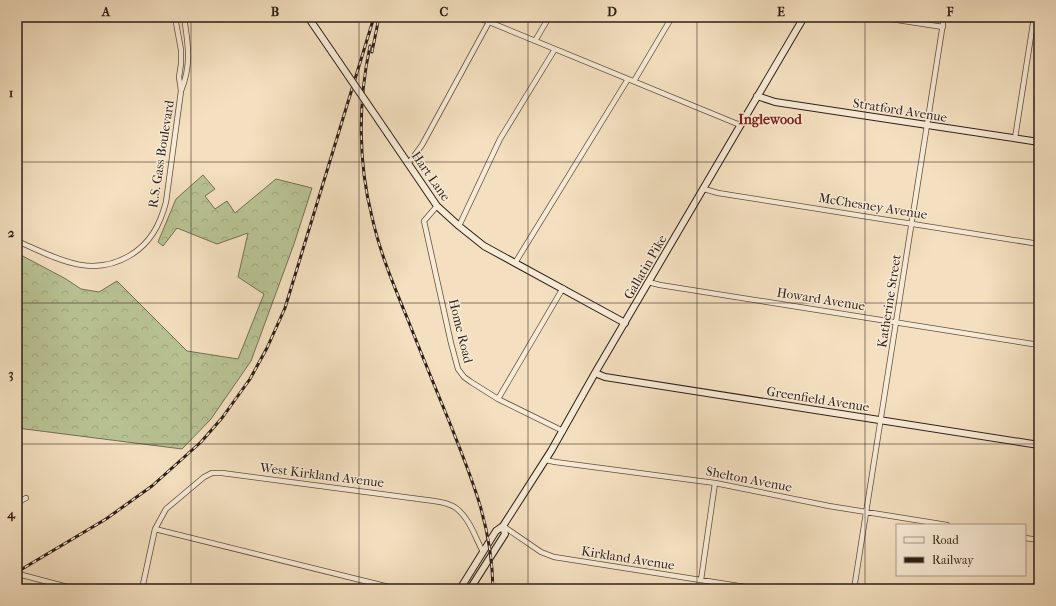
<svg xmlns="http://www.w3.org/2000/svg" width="1056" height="606" viewBox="0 0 1056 606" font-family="'IM FELL French Canon',serif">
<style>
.forest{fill:url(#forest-crowns);stroke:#737056}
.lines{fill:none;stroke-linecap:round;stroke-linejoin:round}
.street-casing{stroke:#5f4e41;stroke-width:6}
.secondary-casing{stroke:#2d1e17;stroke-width:8}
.street{stroke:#f8ebd6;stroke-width:4.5}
.secondary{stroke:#f8ebd6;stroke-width:6}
.rail-casing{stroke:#2d1e17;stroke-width:3}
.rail{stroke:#f8ebd6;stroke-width:1.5;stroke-dasharray:4.5;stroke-linecap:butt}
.secondary-bridge-casing{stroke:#2d1e17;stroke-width:8;stroke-linecap:butt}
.secondary-bridge{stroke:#f8ebd6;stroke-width:6}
.grid{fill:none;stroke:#2d1e17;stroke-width:1;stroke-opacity:0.55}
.labels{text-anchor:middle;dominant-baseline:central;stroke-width:3;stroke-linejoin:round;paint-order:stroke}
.street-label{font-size:13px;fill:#2d1e17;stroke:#f8ebd6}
.neighbourhood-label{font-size:14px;font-weight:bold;fill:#7a1f14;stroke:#f8ebd6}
.neatline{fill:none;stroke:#2d1e17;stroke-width:1.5}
.grid-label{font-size:13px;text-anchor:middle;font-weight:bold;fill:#2d1e17}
</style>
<defs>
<pattern id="forest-crowns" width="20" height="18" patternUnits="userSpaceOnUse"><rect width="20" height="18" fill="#b9c394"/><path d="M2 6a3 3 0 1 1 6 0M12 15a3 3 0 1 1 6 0" fill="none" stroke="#9fa77f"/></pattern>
</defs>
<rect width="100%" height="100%" fill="#f4e0c0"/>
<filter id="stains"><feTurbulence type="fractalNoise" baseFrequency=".005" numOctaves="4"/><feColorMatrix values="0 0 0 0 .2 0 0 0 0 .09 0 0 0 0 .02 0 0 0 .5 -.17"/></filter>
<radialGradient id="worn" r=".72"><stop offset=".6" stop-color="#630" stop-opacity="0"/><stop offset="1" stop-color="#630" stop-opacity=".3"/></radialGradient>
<path class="forest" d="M203,175L215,189L205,196L215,209L227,201L235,213L276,179L312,188L294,244L251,361L211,419L182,449L17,428V253L66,279L81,289L99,292L117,281L187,351L238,359L264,294L238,277L248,233L217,244L177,228L163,246L158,242L176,199Z"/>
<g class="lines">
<defs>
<path id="street" d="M175,17L181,50V64L179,77L181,91
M477,17L740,125
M878,17L943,27
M535,41L549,17
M634,81L672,17
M1015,138L1034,17
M408,164L422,145L489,22
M704,189L718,193L1039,244
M437,206L424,221L451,343L458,369L464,377L471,382L498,399L563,431
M459,226L500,139L555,49
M17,241C54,257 90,279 129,256C150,244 160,225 166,202L181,91C192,64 188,44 184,17
M515,263L628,79
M648,282L660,285L1039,345
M498,399L563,288
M546,460L555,462L715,483L829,506L947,525
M17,503L26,498
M503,526L541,552L554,557L758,589
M155,529L397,589
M1025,538L1039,540
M22,575L75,589
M701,580L715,483
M142,589L155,529L166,509L204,477L212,473H222L434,501C442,502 450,504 456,508C470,519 475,537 483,552
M854,589L944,17"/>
<path id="secondary" d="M308,17L332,52
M757,96L775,102L1039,142
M388,134L437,206L459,226L484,246L625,323
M595,373L605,377L1039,445
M460,589L496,531L503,526L551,451L595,373L804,17
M470,589L505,534L503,526"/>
</defs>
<use href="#street" class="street-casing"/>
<use href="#secondary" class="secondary-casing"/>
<use href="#street" class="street"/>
<use href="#secondary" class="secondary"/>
<defs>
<path id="rail" d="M370,46C358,102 358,162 372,217C380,253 394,286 408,320C421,353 435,387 449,421C472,479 492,525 493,589
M372,52L379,17
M17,572L106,519L152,486L201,442L222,418L250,379L267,348L285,308L374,17"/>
</defs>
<use href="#rail" class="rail-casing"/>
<use href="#rail" class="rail"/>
<defs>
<path id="secondary-bridge" d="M332,52L388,134"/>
</defs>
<use href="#secondary-bridge" class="secondary-bridge-casing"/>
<use href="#secondary-bridge" class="secondary-bridge"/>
</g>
<path class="grid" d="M191,17V589M359,17V589M528,17V589M697,17V589M865,17V589M17,162H1039M17,303H1039M17,444H1039"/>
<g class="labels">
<g class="street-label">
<text transform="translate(900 110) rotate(9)">Stratford Avenue</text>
<text transform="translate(161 154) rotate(-81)">R.S. Gass Boulevard</text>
<text transform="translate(431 176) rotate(55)">Hart Lane</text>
<text transform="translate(873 206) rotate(9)">McChesney Avenue</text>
<text transform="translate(645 267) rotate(-60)">Gallatin Pike</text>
<text transform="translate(821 299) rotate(9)">Howard Avenue</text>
<text transform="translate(889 301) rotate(-81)">Katherine Street</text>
<text transform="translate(461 331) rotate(76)">Home Road</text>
<text transform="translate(818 399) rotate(9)">Greenfield Avenue</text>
<text transform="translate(322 475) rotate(7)">West Kirkland Avenue</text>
<text transform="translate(749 479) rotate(11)">Shelton Avenue</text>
<text transform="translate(628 558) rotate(9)">Kirkland Avenue</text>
</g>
<g class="neighbourhood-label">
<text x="770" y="119">Inglewood</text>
</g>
</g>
<rect width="1056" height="606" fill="none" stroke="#f4e0c0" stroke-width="44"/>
<rect x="896" y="524" width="130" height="52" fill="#f8ebd6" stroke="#a7998a"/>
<rect x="904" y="537" width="20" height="6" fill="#f8ebd6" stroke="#a7998a"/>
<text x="932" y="544" font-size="12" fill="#2d1e17">Road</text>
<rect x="904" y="557" width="20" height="6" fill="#2d1e17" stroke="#a7998a"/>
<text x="932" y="564" font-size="12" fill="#2d1e17">Railway</text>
<rect x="22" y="22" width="1012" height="562" class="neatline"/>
<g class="grid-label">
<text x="106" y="16">A</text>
<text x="275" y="16">B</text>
<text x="444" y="16">C</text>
<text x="612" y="16">D</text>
<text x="781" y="16">E</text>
<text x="950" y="16">F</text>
<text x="11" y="97">1</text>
<text x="11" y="237">2</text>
<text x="11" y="378">3</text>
<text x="11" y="518">4</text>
</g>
<rect width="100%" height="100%" filter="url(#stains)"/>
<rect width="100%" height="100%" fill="url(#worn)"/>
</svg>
